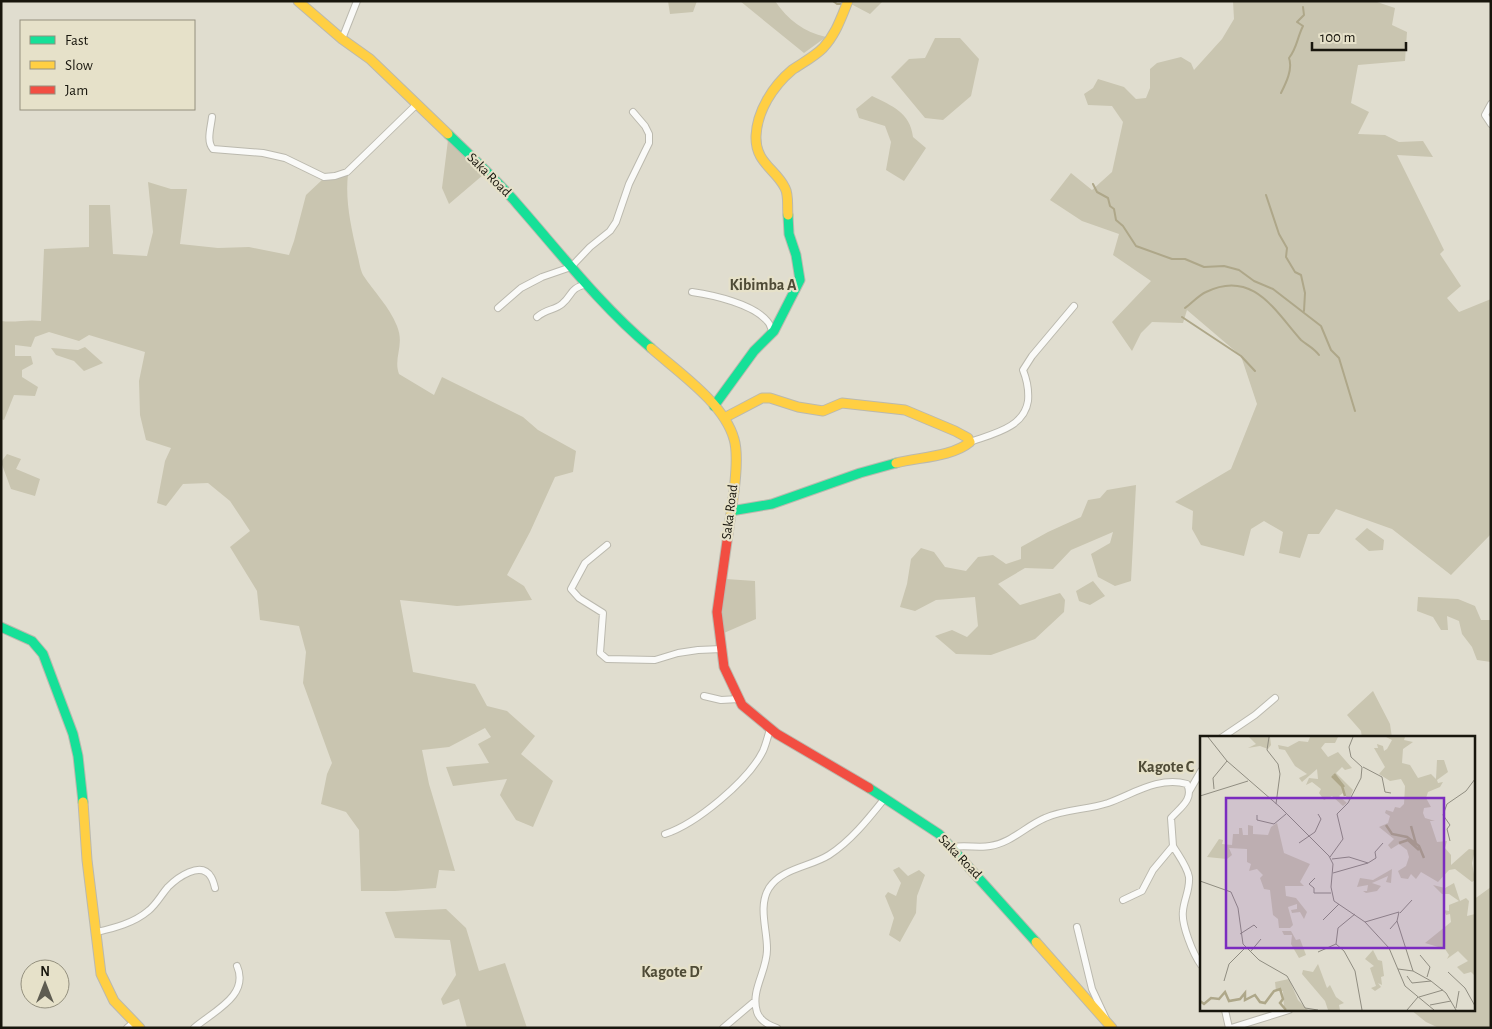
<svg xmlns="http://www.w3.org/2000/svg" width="1492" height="1029" viewBox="0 0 1492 1029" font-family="'Alegreya Sans',sans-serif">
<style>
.green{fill:#c9c5b0}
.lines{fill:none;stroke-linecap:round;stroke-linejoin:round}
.stream{stroke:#aea789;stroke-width:2}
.street-casing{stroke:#bbb9ae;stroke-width:8}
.fast-casing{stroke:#bbb9ae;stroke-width:11}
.slow-casing{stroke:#bbb9ae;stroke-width:11}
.jam-casing{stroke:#bbb9ae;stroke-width:11}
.street{stroke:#fafaf8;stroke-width:6}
.fast{stroke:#16e098;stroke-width:9}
.slow{stroke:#ffcf43;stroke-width:9}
.jam{stroke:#f24e42;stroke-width:9}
.labels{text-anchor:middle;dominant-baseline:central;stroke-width:4.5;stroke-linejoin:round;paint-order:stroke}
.street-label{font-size:14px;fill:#18160d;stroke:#e6e1c9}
.quarter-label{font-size:16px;font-weight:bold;fill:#4f4b36;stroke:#e6e1c9}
.inset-river{fill:none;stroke:#aea789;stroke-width:2.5}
.inset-road{fill:none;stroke:#908d81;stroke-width:1}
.view{fill:#7b2cbf;fill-opacity:0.15;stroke:#7b2cbf;stroke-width:2.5}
.inset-edge{fill:none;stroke:#18160d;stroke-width:2.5}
</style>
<rect width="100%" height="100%" fill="#e0ddcf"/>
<path class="green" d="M668,1H697L693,12L670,14Z
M740,1H775C788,20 804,32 826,37L804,53Z
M852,1H883L870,14L851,4Z
M1233,1H1374L1395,8L1392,25L1407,32L1405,61L1358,65L1351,103L1369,112L1358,134L1385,135L1399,142L1423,141L1433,157L1397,155L1444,250L1440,254L1461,286L1447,298L1459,312L1491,299V534L1451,575L1392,529L1336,509L1319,534H1308L1300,558L1279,553L1283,532L1264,521L1251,529L1244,556L1201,545L1192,529L1193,511L1175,502L1231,469L1257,404L1241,356L1187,310L1183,323L1152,322L1141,333L1132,351L1112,322L1151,281L1113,255L1119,234L1082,221L1050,200L1071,173L1092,190L1112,172L1123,122L1112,106L1088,105L1084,94L1093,88L1098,79L1124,87L1136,99L1146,98L1150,88V69L1157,63L1181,57L1191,63L1194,70L1222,39L1234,19Z
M935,38H960L979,59L971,96L943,120L925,118L891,77L909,59L925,58Z
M872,96C892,106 910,112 913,137L926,148L904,181L886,170L891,142L885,126L859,118L856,109Z
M448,140L483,175L449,204L442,188Z
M348,174C345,201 351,226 357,253C359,260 360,269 363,275C374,292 389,306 397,326C405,346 393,357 399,374L434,395L442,377L523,417L538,430L576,451L573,472L555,477L530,532L507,575L524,586L532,600L457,606L400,600L413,672L475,684L487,706L507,711L535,736L521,754L553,781L533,827L516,820L500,795L507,779L453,786L446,767L489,763L478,744L491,737L485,728L449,747L422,750L429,784L455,871L439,870L436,888L395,891H361L359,830L346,812L321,804L327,774L332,763L303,683L306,652L299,626L260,620L257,591L230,547L250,531L230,501L208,483L183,484L166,506L157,503L165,461L171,448L146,440L140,415L139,381L145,352L89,335L79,341L49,332L35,337L31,347L15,345V356H31L33,364L22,370V377L38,387L35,396L14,395L4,420L1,419V321C16,323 26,319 41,321L44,249L89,247V205H110L113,254L147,256L153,232L148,182L171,189H187L180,244L218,248L249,247L289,255L294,241L306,195L323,179Z
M85,347L103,363L84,371L74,361L56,355L51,348L78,350Z
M7,454L21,459L16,469L40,479L35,496L11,489L1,462Z
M1136,485L1131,581L1115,586L1098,577L1091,554L1110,543L1113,532L1071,550L1053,569L1025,568L998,584L1020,605L1060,593L1065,600L1064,612L1035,639L991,655L956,654L935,636L952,630L967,637L978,626L975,597L936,600L915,611L900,607L907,584L911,559L921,548L934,552L945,567L966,571L978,557L993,555L1006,564L1021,559V547L1048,532L1081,517L1088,500L1100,498L1107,490Z
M1367,528L1384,540L1383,550L1369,551L1355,539Z
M726,579L755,581L756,619L724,633L722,615Z
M1093,581L1105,596L1090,605L1079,601L1076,591Z
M1418,597L1458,599L1475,606L1481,620H1491V662L1477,660L1472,647L1462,634L1459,621L1447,616L1448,630H1441L1433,617L1417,611Z
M1373,691L1390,724L1392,738H1362L1361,731L1347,715Z
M899,867L908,876L919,870L925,875L917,896L916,913L900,942L889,935L894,918L885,896L888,892L896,896L901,883L893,870Z
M1491,887V1028H1439L1426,1022L1411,1010H1473V900Z
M446,909L466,928L479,971L505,963L527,1028H467L459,999L443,1005L441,999L456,975L450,940L395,938L385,912Z"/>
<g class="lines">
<path class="stream" d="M833,1L837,4H844
M1281,93C1286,83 1293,69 1289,58C1297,48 1297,38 1303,26L1297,22L1304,15L1303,7
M1093,184L1097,192L1108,198L1110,206L1114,209L1116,220L1123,226L1136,246L1172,259H1185L1204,267L1224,266L1239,270L1254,281L1273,289L1321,326L1331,350L1339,358L1355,411
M1266,195L1279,234L1287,248L1286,257L1295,272L1301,275L1305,293L1304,311
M1185,308C1192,303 1199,295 1206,292C1253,269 1275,311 1301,340C1307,345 1314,348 1319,355
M1182,317L1241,356L1255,371"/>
<defs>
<path id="street" d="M342,39L357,1
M1491,104L1485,115L1491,124
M212,117C211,127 206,141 213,149L263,153L285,158L324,177L335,176L347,172L417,104
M692,292C713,295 754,304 768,322C770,324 771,329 773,332
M498,308L521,288L542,277L571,267L590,247L610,231L616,222L629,184L649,143V134L645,126L633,112
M537,317C546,309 555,310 562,304C574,294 568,289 587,284
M970,442C992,434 1024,428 1028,401C1029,390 1027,380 1023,370L1032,356L1074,306
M607,545L585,563L571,589L579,598L603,613L600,653L607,659L655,660L678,653L698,650L722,649
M704,696L721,700L739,699
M1221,738L1255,715L1275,698
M1190,790L1201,771
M665,834C696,824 748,781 763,751C766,744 768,736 770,729
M1173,846C1178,855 1187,866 1189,877C1190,890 1184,899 1183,911C1181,924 1193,954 1201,965
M952,847C965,845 980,848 990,846C1011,843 1026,826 1045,818C1064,809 1087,810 1108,803C1133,794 1159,776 1187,784C1194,799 1181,807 1171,818L1173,846L1153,870L1142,891L1123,900
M1077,927L1092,989L1106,1019
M97,932C114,928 134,923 148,911C156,905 161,895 168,887C177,878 201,860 211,877C213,880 214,884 215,888
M1225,1010L1229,1028
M127,1028L134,1022
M194,1028C212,1012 250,996 237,966
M723,1028L755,1001
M777,1028C768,1025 760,1021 757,1012C750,990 768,970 767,948C767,929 758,906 769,888C782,868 810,867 829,855C851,841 869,818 885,798
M1231,1028L1289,1010"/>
<path id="fast" d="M448,134C472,157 497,180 518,205C561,254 601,306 651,348
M714,406L754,351L774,331L800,280L796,255L789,234L788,215
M731,511L772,504L860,473L896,463
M1,627L32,641L43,654L73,734L78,756L83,802
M869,788L939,834L1036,942"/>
<path id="slow" d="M298,1L342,39L370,59L448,134
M788,215C787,207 789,195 785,188C776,169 755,163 756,136C757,111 773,86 792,70C802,63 814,57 823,48C836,34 841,18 848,1
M651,348C678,372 724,403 734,439C740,458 733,500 730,520
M724,418L762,398H770L798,407L823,411L842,403L905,410L955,431L968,438L970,442C952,457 919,457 896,463
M83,802L87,860L101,974L114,1001L140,1028
M1036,942L1112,1028"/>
<path id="jam" d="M730,520L717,612L724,667L742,705L777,734L869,788"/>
</defs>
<use href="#street" class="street-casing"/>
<use href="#fast" class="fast-casing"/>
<use href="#slow" class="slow-casing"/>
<use href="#jam" class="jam-casing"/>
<use href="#street" class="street"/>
<use href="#fast" class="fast"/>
<use href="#slow" class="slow"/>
<use href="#jam" class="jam"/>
</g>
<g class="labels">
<g class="street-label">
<text transform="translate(489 175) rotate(45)">Saka Road</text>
<text transform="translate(730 512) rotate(-83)">Saka Road</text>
<text transform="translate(960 857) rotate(46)">Saka Road</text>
</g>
<g class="quarter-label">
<text x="763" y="285">Kibimba A</text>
<text x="1166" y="767">Kagote C</text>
<text x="672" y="972">Kagote D'</text>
</g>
</g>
<g transform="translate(1200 736)">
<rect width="275" height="275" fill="#e0ddcf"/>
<path d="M49,1H70L71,9L68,13L60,10L48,12L56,8ZM110,1H138L135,7H125L121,12L128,21L138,16L152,32L145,34L142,31L136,37L153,54L149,64L143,57L139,60L147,67L143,70L132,60L124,64L119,57L121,53L112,46L106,49L109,42L118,43L117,33L102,46L99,42L107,38L95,30L85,14L79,13L78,9L88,11L99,5L108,6ZM186,1H205L204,4L213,6L203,13L202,27L210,29L218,42L231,38L236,43L237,24H244L248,36L237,44L238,47L243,46L240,51L228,56L226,62L231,71L224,72L223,77L225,82L235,85H230L237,106L247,105L245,112L251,119V129L269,113L275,114L272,127L275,144L272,146L255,133L249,134L238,146L221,136L216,143L211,138L208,143L201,142L198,135L206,130L209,121L207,114L199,108L191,113L188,109L194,103L179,91L188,87L190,80L185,77L186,74L193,76L195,71L200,72L204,68L205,50L201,43L190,45L179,38L185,31L174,12H178L177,8L183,10L184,15L187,13L192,4ZM77,87L84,117L110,128L100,146L104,150H85L86,160L96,162L107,176L104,183L100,176L92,177L91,174L97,173V168L88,171L93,189L90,192H79L78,183L73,179L70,154L64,153L60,142L63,139L57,133L49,135L51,128L47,126V113L29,112L32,119L27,123L7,121L19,103L23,104L22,108L32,109L33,98H39V92H42L43,99H48V89L53,90V98L68,99L71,91ZM192,133L191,147L186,146L188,140L172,147L181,150L177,155L166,157L163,155H167L168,149L157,151L160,142L173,144ZM254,147L260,165L266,162L269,165L267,180L275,178V240L271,236L264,238L257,231L268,225L258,215L247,223L249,219L245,213L225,207L251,186L250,178L246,179L244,174L249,175V169L259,165L249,158H242L233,149L245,152ZM82,195H91L96,204L100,203L106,219L99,222L91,208L92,199H84ZM173,214L178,224L182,225L184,240L181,241L182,249L178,247L181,251L175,255L171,252L176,250L170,232L174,230L165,223ZM118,228L127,252L130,249L136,261L144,267L139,269L140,274H128L125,265L102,238L103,234L113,236ZM89,243L98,264L108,274H87L84,271L83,255H76L75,246Z" fill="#c9c5b0"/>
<path class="inset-river" d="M134,38L144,51M132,40L142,50L145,60M186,89L192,98L207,101L219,110L224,122M211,90L216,108M199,107L208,104L219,114M0,265L4,268L11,262L19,263L25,256L29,265L40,263L45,257V264L55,259L60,266L65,267L74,255L80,253L83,263L80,267L86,274"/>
<path class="inset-road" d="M8,1L27,25L80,71L129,120L133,128L131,151L134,165L165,186L189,212L205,250L234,274M69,1L67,14L78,28L80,38L76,68M163,31L182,41L185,56L191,57M14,53L13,42L27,25M0,60L48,45M57,79V84L74,88L86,78M250,105L247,93L250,89L243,79L247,68L266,55L275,43M99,107L115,96L121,83L118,78M130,121L143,103L137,78L148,67L161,42L162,31L151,21L149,11L153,1M132,123L149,121L168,127L133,137M168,127L176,122L175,116L183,107M115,142L109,148L114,152V157H131M0,145L31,156L38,172L43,208L59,224L87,240L105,272L118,274M200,177L212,164M155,178L138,192L136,208L144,215L155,235L162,274M123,184L139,168M197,185L213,235M165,186L199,176L197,185L190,193M40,198L54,189L57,192M51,215L61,203M118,216L136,208M220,219L230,231L227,241M198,233L213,235L231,245L246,257L256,274M248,236L265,252L275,270M207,240L212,247L231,245M24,245L29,228L46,211M219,261L243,254M230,269L251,265M256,272L259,255M207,274L218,261"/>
<path class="view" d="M26,62H244V212H26Z"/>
<rect width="275" height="275" class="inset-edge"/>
</g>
<rect width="1492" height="1029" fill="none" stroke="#18160d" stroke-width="5"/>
<rect x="20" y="20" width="175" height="90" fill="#e6e1c9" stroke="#94907e"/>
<rect x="30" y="36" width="25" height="8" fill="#16e098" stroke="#94907e"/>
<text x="65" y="45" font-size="15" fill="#18160d">Fast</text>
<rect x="30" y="61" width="25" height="8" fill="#ffcf43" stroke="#94907e"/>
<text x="65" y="70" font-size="15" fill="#18160d">Slow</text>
<rect x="30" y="86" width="25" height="8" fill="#f24e42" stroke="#94907e"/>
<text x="65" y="95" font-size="15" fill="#18160d">Jam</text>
<g transform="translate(45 984)"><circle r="24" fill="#e6e1c9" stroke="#94907e"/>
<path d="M0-4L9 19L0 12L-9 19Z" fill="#5e5c51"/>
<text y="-8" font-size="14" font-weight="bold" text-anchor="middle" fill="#18160d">N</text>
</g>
<path d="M1312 42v8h94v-8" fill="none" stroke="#18160d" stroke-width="2.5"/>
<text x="1320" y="42" font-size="15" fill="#18160d" stroke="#e6e1c9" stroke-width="4" paint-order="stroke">100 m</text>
</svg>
